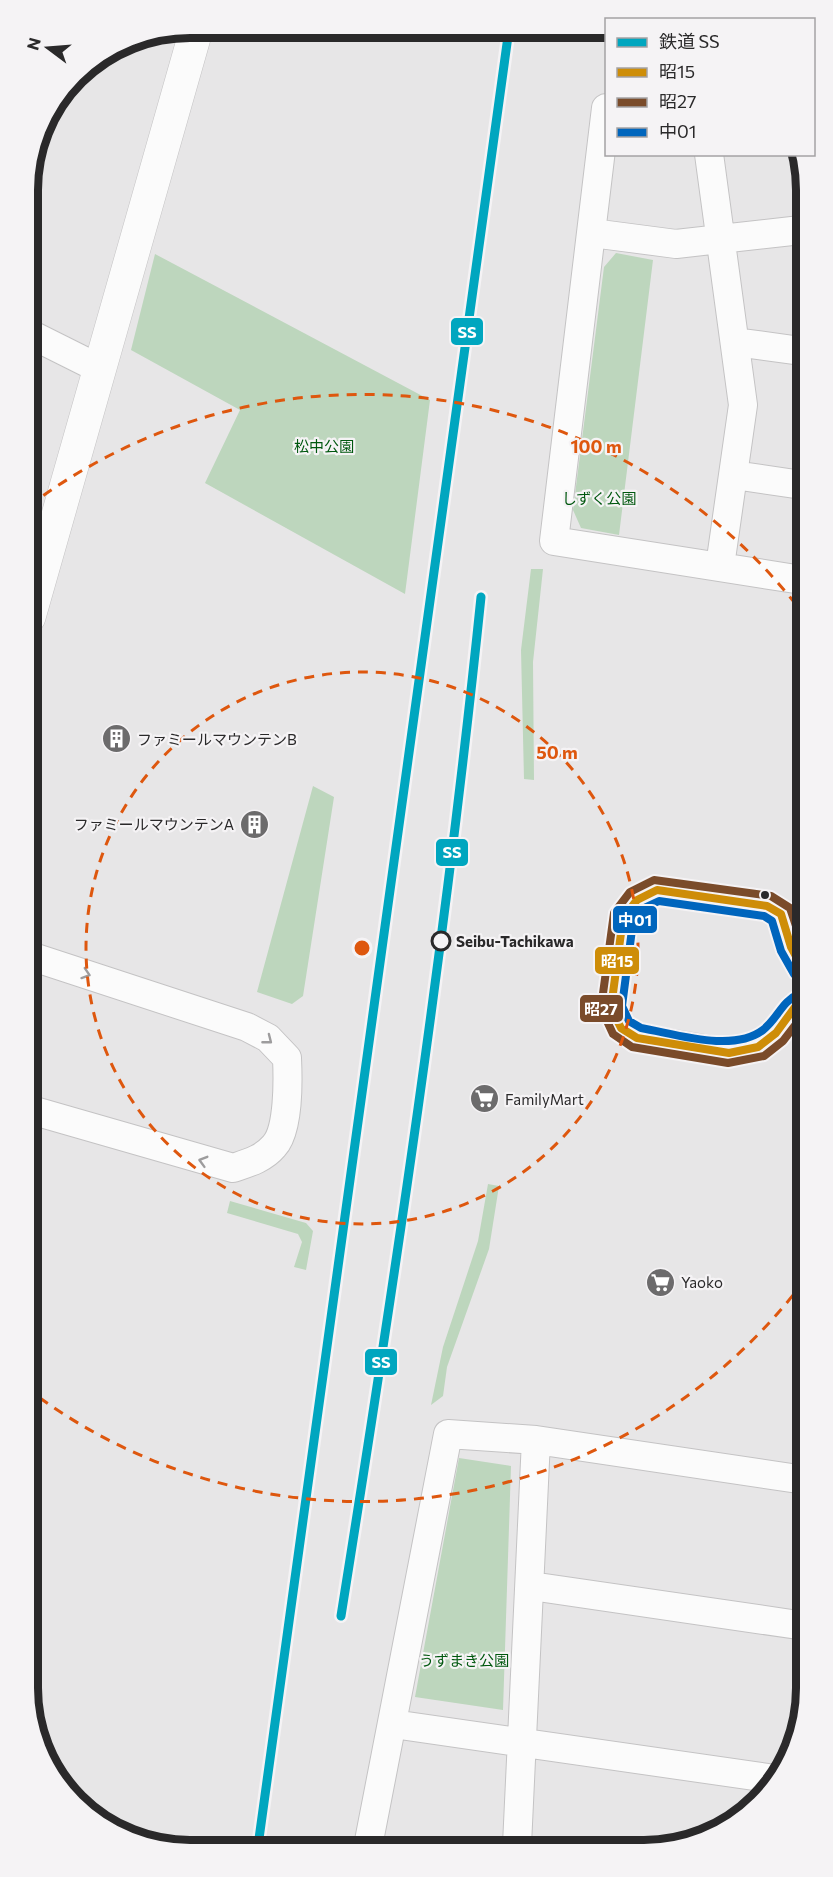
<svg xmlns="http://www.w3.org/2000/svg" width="833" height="1877" viewBox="0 0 833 1877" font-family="Commissioner,'Noto Sans JP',sans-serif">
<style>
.green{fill:#bdd6bd}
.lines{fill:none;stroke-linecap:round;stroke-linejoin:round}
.minor-casing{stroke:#c4c3c4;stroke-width:30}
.tertiary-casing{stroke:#c4c3c4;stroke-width:34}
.minor{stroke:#fbfbfb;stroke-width:28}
.tertiary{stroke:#fbfbfb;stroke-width:33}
.bus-1-casing{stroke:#f5f3f5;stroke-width:12}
.bus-2-casing{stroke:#f5f3f5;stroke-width:12}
.bus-3-casing{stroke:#f5f3f5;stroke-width:12}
.bus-1{stroke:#ce8d08;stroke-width:8}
.bus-2{stroke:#7a4b2a;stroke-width:8}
.bus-3{stroke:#0065bd;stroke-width:8}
.rail-1-casing{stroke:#f5f3f5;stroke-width:14}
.rail-1{stroke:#00a6bf;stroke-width:9}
.oneway{stroke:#9d9c9d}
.ring{fill:none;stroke:#de570e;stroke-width:3;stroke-dasharray:10 8}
.bus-dot{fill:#2a292a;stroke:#f5f3f5;stroke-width:2}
.stop-dot{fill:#f5f3f5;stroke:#2a292a;stroke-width:3}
.labels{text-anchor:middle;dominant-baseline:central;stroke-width:4.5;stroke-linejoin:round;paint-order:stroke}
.park-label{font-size:15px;fill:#00580f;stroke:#f5f3f5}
.poi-label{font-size:15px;fill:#2a292a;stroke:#f5f3f5;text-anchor:start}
.stop-label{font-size:15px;font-weight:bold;fill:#2a292a;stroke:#f5f3f5;text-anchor:start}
.rim{fill:none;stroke:#2a292a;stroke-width:8}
.centre{fill:#de570e;stroke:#f5f3f5;stroke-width:3}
.ring-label{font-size:18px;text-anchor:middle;font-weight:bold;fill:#de570e;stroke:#f5f3f5;stroke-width:4.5;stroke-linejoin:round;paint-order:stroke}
.line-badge{stroke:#f5f3f5;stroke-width:2}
.badge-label{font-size:16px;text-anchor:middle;font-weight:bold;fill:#fff}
</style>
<rect width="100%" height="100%" fill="#e7e6e7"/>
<path class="green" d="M616,253L653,260L619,535L581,528L573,510L604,267Z
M155,254L430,400L405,594L205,483L240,410L131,350Z
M531,569H543L533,662L534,780L524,779L521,650Z
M313,786L334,797L303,996L292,1004L257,992Z
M488,1184L499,1186L489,1249L447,1367L443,1396L431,1405L443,1347L478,1241Z
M230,1201L306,1223L313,1231L306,1270L294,1267L302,1242L298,1234L227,1213Z
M459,1458L511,1466L503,1710L415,1697Z"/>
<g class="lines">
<defs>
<path id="minor" d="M606,108L554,541L802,580
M709,154L743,405L720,566
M592,233L676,244L801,230
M28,333L98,368
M735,342L801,351
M734,475L802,485
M30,956L247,1027L268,1038L287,1058C288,1079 289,1130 274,1146C263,1159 248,1163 233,1168L31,1110
M803,969L791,947L781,914L767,906L657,890L637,900L623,918L611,1008L621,1028L637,1038L729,1053L758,1047L776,1033L795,1007L803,1004
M531,1586L805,1626
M393,1724L775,1779
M517,1845L536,1440
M368,1846L448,1434L536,1440L805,1480"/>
<path id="tertiary" d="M29,617L197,27"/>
</defs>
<use href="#minor" class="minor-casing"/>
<use href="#tertiary" class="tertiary-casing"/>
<use href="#minor" class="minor"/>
<use href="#tertiary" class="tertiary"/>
<defs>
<path id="bus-1" d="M803,969L791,947L781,914L767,906L657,890L637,900L623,918L611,1008L621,1028L637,1038L729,1053L758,1047L776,1033L795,1007L803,1004"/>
<path id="bus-2" d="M803,947L790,908L771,896L654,880L630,892L614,913L601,1008L613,1034L632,1047L728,1063L764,1056L783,1041L803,1015"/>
<path id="bus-3" d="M794,974L781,951L772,921L764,916L659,901L644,908L633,922L622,1006L629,1021L641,1028C676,1034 733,1053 763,1030C778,1018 782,1001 799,994"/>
</defs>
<use href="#bus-1" class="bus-1-casing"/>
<use href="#bus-2" class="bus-2-casing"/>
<use href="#bus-3" class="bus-3-casing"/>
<use href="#bus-1" class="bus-1"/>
<use href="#bus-2" class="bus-2"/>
<use href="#bus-3" class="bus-3"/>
<defs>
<path id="rail-1" d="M341,1616C395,1278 446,938 481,597
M258,1846L509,29"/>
</defs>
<use href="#rail-1" class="rail-1-casing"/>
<use href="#rail-1" class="rail-1"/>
</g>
<defs><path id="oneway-chevron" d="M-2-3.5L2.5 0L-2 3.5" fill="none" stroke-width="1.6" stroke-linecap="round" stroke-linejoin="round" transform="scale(1.5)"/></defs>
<g class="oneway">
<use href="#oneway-chevron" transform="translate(86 974) rotate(18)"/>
<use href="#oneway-chevron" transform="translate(268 1040) rotate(38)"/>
<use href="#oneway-chevron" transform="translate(203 1161) rotate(-164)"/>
</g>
<g class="ring">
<circle cx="362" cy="948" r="276"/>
<path d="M804 1281A553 553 0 0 1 33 1393M29 506A553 553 0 0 1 801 611"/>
</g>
<defs>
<symbol id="building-disc" viewBox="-11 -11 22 22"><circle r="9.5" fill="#6c6b6c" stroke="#f5f3f5"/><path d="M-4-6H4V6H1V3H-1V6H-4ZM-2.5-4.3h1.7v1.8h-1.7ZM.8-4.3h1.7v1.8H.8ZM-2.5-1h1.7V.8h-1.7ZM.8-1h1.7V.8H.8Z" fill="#fff"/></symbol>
<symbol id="supermarket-disc" viewBox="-11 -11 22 22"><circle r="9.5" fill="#6c6b6c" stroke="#f5f3f5"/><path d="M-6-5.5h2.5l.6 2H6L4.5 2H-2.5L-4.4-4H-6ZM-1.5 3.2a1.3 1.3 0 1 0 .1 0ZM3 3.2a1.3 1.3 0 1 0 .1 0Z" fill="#fff"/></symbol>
</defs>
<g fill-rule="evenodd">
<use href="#building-disc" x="100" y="722" width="33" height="33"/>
<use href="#building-disc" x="238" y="808" width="33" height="33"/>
<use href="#supermarket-disc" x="468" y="1082" width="33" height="33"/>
<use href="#supermarket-disc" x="644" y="1266" width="33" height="33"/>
</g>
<circle class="bus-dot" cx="765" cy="895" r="5"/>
<circle class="stop-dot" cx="441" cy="941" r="9"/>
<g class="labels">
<g class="park-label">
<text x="324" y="446">松中公園</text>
<text x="599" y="498">しずく公園</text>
<text x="464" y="1660">うずまき公園</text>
</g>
<g class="poi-label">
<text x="137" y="739">ファミールマウンテンB</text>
<text x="234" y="824" text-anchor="end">ファミールマウンテンA</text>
<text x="505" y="1099">FamilyMart</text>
<text x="681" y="1282">Yaoko</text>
</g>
<g class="stop-label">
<text x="456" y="941">Seibu-Tachikawa</text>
</g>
</g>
<path d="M0 0H833V1877H0ZM190 38H644A152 152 0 0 1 796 190V1688A152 152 0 0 1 644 1840H190A152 152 0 0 1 38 1688V190A152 152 0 0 1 190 38Z" fill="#f5f3f5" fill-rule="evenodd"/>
<path class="rim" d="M190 38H644A152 152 0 0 1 796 190V1688A152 152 0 0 1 644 1840H190A152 152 0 0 1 38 1688V190A152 152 0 0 1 190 38Z"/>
<circle cx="362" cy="948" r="9" class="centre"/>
<g class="ring-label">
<text x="596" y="453">100 m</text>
<text x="557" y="759">50 m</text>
</g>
<g class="line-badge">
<rect x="450" y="317" width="34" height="29" rx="6" fill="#00a6bf"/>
<rect x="435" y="838" width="34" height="29" rx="6" fill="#00a6bf"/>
<rect x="612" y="905" width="46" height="29" rx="6" fill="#0065bd"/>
<rect x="594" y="946" width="46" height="29" rx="6" fill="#ce8d08"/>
<rect x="579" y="994" width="45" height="29" rx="6" fill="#7a4b2a"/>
<rect x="364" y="1348" width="34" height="28" rx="6" fill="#00a6bf"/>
</g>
<g class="badge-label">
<text x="467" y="338">SS</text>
<text x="452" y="858">SS</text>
<text x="635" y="926">中01</text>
<text x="617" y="967">昭15</text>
<text x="601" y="1015">昭27</text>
<text x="381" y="1368">SS</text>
</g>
<rect x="605" y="18" width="210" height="138" fill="#f5f3f5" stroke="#a4a2a4" stroke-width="1.5"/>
<rect x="617" y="38" width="30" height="9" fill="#00a6bf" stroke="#a4a2a4" stroke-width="1.5"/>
<text x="659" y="48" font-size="18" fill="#2a292a">鉄道 SS</text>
<rect x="617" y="68" width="30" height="9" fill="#ce8d08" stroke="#a4a2a4" stroke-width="1.5"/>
<text x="659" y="78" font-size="18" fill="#2a292a">昭15</text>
<rect x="617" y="98" width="30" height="9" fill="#7a4b2a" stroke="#a4a2a4" stroke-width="1.5"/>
<text x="659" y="108" font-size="18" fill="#2a292a">昭27</text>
<rect x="617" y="128" width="30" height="9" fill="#0065bd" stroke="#a4a2a4" stroke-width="1.5"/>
<text x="659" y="138" font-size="18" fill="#2a292a">中01</text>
<g transform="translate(48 48) rotate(286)" stroke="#f5f3f5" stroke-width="4.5" paint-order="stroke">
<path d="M0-4.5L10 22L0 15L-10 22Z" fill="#2a292a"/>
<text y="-9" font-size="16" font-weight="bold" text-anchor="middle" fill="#2a292a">N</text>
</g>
</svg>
